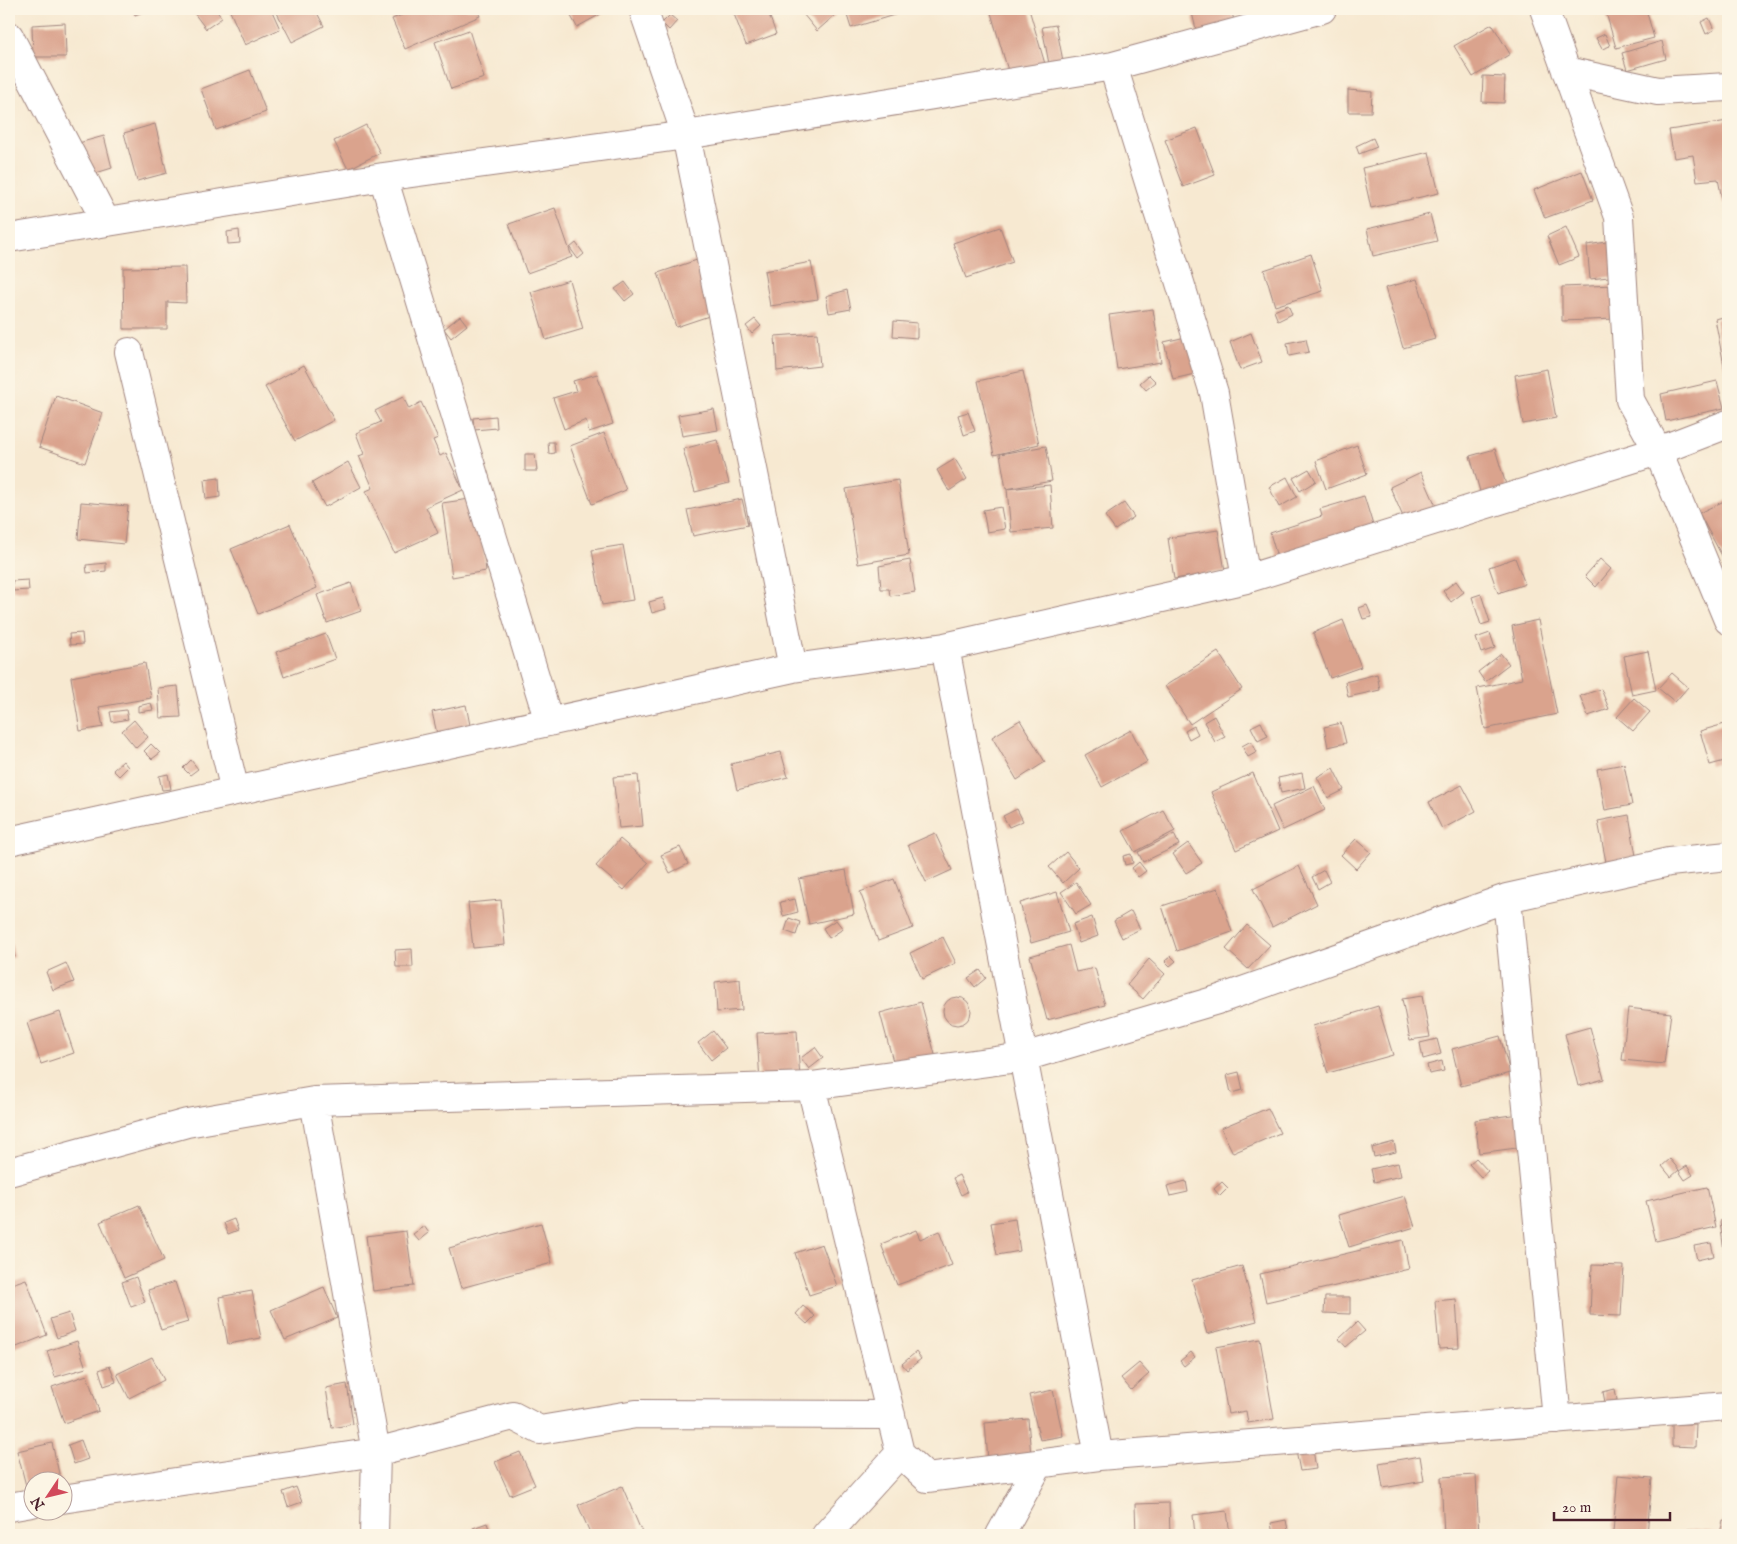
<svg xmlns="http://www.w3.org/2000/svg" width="1737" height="1544" viewBox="0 0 1737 1544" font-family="'IM FELL English',serif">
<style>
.building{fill:#daa38d}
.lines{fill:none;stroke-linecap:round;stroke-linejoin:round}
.minor-casing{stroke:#a0847e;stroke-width:30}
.minor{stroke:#fff;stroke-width:28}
</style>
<rect width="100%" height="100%" fill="#fcf5e5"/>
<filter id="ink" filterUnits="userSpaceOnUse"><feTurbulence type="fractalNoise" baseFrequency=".02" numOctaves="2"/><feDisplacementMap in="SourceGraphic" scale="10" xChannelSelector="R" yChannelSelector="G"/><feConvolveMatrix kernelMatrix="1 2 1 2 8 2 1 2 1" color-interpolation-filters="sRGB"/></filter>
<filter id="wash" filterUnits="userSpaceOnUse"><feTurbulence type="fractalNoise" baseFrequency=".0096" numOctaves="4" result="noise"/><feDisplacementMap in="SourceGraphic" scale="20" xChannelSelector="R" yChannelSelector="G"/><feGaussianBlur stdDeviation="1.12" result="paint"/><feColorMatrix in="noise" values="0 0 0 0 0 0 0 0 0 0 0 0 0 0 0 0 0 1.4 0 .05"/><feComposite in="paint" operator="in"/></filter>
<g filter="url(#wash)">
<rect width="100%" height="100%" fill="#f7e9d1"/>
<g id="blocks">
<path class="building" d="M133,9H151L135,15Z
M191,9H215L222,18L206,29Z
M229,9H271L280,29L245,45Z
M275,9H315L324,26L292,42Z
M416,9H477L480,16L405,49L392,19Z
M567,9H610L577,27Z
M665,9H685L666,14Z
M732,9H767L776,34L746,45Z
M810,9H830L835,15L817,31L803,14Z
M845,9H914L851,28Z
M1006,9H1029L1045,64L1009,74L991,13Z
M1191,9H1231L1236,28L1198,37Z
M1605,9H1646L1654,38L1616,48Z
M670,15L677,21L669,30L662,23Z
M1709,18L1714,30L1706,34L1701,22Z
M65,23L66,57H33L32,25Z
M1492,24L1510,54L1473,77L1454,46Z
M1056,25L1063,61L1049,64L1042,27Z
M469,30L484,78L451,89L435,42Z
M1605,34L1610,46L1602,49L1596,38Z
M1662,41L1666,59L1627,70L1622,53Z
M250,70L266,112L216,130L201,89Z
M1483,76L1505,77L1504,103L1482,102Z
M1348,90L1372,92L1371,112H1348Z
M1728,121V203L1723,204L1718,179L1697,181L1693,155L1674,158L1669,130Z
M155,124L167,173L137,181L124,133Z
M366,125L380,153L348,169L334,141Z
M1197,128L1215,175L1183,187L1165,140Z
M104,136L112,168L83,177L75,144Z
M1373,138L1377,147L1359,154L1356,146Z
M1429,152L1439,193L1371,208L1362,168Z
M1582,171L1593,200L1545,218L1534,190Z
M555,208L572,257L527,273L509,224Z
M1430,214L1437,241L1373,256L1367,229Z
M1000,227L1013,262L966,278L953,243Z
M1566,227L1579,257L1559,265L1547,236Z
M239,230L240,243L228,244L227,232Z
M1613,241L1618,276L1590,279L1587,245Z
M576,243L584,254L578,259L570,248Z
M1311,254L1323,291L1275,306L1264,270Z
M700,259L718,313L676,327L658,273Z
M811,262L818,299L770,306L764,271Z
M185,267L186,303L167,302V329H124L123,268Z
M1417,279L1435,339L1403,348L1385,288Z
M569,280L583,329L546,340L531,292Z
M625,282L634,294L625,301L615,289Z
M1615,285L1616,319L1562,321V287Z
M847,290L851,309L829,313L826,296Z
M1288,305L1292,314L1278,321L1274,311Z
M1153,309L1161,362L1117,369L1109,315Z
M460,316L467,325L451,338L444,329Z
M1728,316V381H1727L1715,319Z
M755,319L761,326L752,334L746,326Z
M894,321L917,323V338L893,336Z
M817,333L820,366L777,371L775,336Z
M1251,333L1262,362L1240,370L1230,342Z
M1190,336L1199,373L1173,379L1164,342Z
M1306,339L1309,352L1289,356L1287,343Z
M304,365L334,420L295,441L265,387Z
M1547,369L1556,418L1523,424L1515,375Z
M1023,371L1039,444L994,455L978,381Z
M597,374L613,424L589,432L586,420L564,429L553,398L576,391L573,381Z
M1149,375L1156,382L1146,390L1140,383Z
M1717,381L1724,408L1666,421L1661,394Z
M56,396L103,413L85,463L39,447Z
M403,397L409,409L421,402L438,438L433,440L440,456L446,453L463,490L426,507L438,533L394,553L366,491L373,488L359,456L364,454L356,433L381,422L375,411Z
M714,409L718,430L682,436L678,415Z
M968,412L975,431L964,435L958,415Z
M496,416L497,428L474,430L473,418Z
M604,433L626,490L592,504L570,446Z
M717,440L729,483L695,492L683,449Z
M548,442H554L555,453L549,454Z
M1357,445L1367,474L1326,489L1316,461Z
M1046,446L1052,481L1006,489L1000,454Z
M1495,449L1507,488L1481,495L1470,456Z
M525,454H535L537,471H525Z
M955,459L967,479L949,491L937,470Z
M348,462L361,487L325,507L312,483Z
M1309,469L1316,481L1300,491L1293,478Z
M1421,472L1436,506L1404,519L1390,487Z
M1287,477L1297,497L1279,507L1269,487Z
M219,478L220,497L206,499L204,480Z
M898,480L909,555L858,564L846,489Z
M1050,485L1053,528L1011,532L1007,489Z
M1364,496L1376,535L1279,564L1270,533L1322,516L1320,509Z
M477,498L486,571L452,577L442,503Z
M742,499L748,525L693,536L687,510Z
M1728,499V567L1699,513Z
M81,502L128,506L124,544L78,539Z
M1124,503L1134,517L1115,530L1105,516Z
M1001,507L1005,529L987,532L983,510Z
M290,524L317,588L258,614L231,549Z
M1218,530L1225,571L1174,579L1168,538Z
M623,545L633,600L602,605L592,550Z
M1515,558L1525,584L1498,593L1489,567Z
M1600,559L1611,569L1596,587L1585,576Z
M910,560L915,592L890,596L889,589H881L879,566Z
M106,563V571L87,573L86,565Z
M28,580L29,590L13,591L12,581Z
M1456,581L1464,592L1451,602L1443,591Z
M351,583L361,611L327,623L317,595Z
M1481,594L1490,622L1481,625L1472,597Z
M663,598L666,609L652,613L649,602Z
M1367,605L1372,617L1363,619L1359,608Z
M1343,620L1361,667L1330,678L1313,633Z
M1538,620L1557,714L1485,729L1477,688L1522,679L1512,626Z
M82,633L83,644L70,645L69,634Z
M1490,633L1495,648L1481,653L1476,638Z
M326,634L335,659L284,677L276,652Z
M1648,651L1656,690L1632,695L1624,656Z
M1218,652L1242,689L1190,724L1165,686Z
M1501,654L1509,664L1485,682L1478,672Z
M145,663L151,698L99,707L103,727L80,731L71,677Z
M1672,673L1688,687L1675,702L1658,688Z
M1377,674L1380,690L1348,697L1345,682Z
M178,686L181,717L160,718L158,688Z
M1601,689L1609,709L1588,716L1580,696Z
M1634,698L1650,712L1633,731L1617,717Z
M151,703L153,710L138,712V706Z
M466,705L471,730L438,738L432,712Z
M126,710L128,719L112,722L110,712Z
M1214,716L1225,737L1215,742L1204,722Z
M134,720L148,737L136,748L122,731Z
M1020,720L1045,762L1017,780L992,737Z
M1261,722L1268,736L1258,741L1251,727Z
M1341,723L1346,743L1328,747L1324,727Z
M1728,723V760L1710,765L1700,731Z
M1194,726L1198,734L1189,739L1185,731Z
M1131,730L1147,762L1102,787L1085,755Z
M1251,741L1257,752L1248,757L1242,746Z
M151,744L160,753L152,759L144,751Z
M781,752L788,777L737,790L731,764Z
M191,760L198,769L190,775L183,768Z
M123,761L128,767L119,776L113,770Z
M1624,764L1632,805L1605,810L1597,769Z
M1333,768L1344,790L1328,798L1317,777Z
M1253,773L1278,831L1236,850L1211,792Z
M1302,773L1305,788L1281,793L1278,778Z
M168,774L171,789L162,790L159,776Z
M638,775L643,826L619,828L613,777Z
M1462,785L1476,811L1442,829L1429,802Z
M1314,786L1325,810L1283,830L1272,806Z
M1017,809L1023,821L1009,827L1003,816Z
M1163,810L1175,831L1135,852L1123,831Z
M1629,815L1636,856L1606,862L1598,821Z
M935,833L952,870L926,882L908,845Z
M1174,834L1179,845L1143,862L1138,852Z
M620,839L648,863L624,890L596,866Z
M1356,839L1371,852L1356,869L1341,855Z
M1188,843L1202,863L1186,873L1173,854Z
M680,847L688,864L670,873L661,855Z
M1066,852L1079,868L1063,883L1049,867Z
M1131,854L1133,863L1125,865L1123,856Z
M1139,862L1146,871L1138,877L1132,868Z
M1299,866L1317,904L1272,927L1253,889Z
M846,870L854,914L809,924L799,879Z
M1324,870L1330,882L1318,889L1312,877Z
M894,879L913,928L878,941L860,892Z
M1076,882L1091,905L1076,914L1061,892Z
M1218,888L1232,932L1177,951L1162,906Z
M1057,892L1069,932L1031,943L1020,903Z
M795,899L798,912L783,916L780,902Z
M501,900L505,945L473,948L468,903Z
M1131,911L1140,929L1122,938L1114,921Z
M1092,917L1098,936L1079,943L1073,924Z
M789,918L800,922L796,935L785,931Z
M836,920L843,929L829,938L823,928Z
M1247,925L1270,945L1248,969L1226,949Z
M9,937L15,957L9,959Z
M943,937L956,963L922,979L910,953Z
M1069,945L1076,972L1095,968L1105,1005L1047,1020L1030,956Z
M412,949L413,967H396L395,950Z
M1171,956L1176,961L1170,966L1165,961Z
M1149,959L1165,974L1143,999L1127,985Z
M66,963L74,982L53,990L46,972Z
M980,970L986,978L975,987L968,978Z
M740,979L742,1010L717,1012L715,982Z
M1422,996L1430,1037L1410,1040L1402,999Z
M943 1011a14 14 0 1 1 28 0a14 14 0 1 1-28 0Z
M921,1002L938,1066L897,1076L880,1013Z
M1378,1006L1393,1055L1328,1073L1313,1026Z
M1628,1008L1671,1013L1664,1064L1622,1060Z
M60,1012L74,1053L41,1064L27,1023Z
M1590,1027L1604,1079L1578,1086L1565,1034Z
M713,1031L726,1048L711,1060L698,1043Z
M797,1031L801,1096L761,1099L757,1033Z
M1500,1036L1510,1073L1461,1086L1452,1049Z
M1437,1039L1441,1054L1423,1059L1420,1043Z
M815,1047L823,1058L809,1069L801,1058Z
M1442,1061L1444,1071L1429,1074L1427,1065Z
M1239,1072L1243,1090L1231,1093L1227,1075Z
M1268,1108L1280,1133L1233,1153L1221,1128Z
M1519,1114L1524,1147L1479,1153L1475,1120Z
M1394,1142L1396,1152L1374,1157L1372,1148Z
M1476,1158L1488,1171L1481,1177L1469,1164Z
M1670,1159L1679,1170L1671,1177L1662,1166Z
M1398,1163L1401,1176L1374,1182L1371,1169Z
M1687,1166L1693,1175L1685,1180L1679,1171Z
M959,1175L967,1192L961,1195L953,1178Z
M1186,1181L1188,1192L1170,1196L1167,1186Z
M1222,1182L1228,1188L1220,1196L1214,1189Z
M1707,1187L1716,1227L1656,1241L1646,1201Z
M1405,1196L1415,1227L1349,1247L1339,1215Z
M139,1205L164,1260L124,1278L100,1222Z
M234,1219L238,1230L228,1234L224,1223Z
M1015,1219L1020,1251L997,1255L991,1223Z
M1728,1220V1276H1727L1720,1221Z
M541,1223L552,1263L461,1288L449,1248Z
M424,1226L429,1233L419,1241L413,1234Z
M916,1230L920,1239L939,1231L952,1265L897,1285L881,1244Z
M406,1231L414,1286L373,1291L366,1236Z
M1403,1240L1409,1269L1266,1302L1260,1274Z
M1711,1243L1714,1256L1697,1260L1694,1246Z
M822,1244L837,1286L809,1295L795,1253Z
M1592,1265L1624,1266L1621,1316L1590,1315Z
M1242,1266L1257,1321L1207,1334L1192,1280Z
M136,1277L145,1302L131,1307L122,1282Z
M26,1279L47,1335L9,1350V1285Z
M175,1282L188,1322L161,1330L148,1290Z
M324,1287L337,1318L285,1340L271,1310Z
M252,1291L261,1338L228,1344L219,1297Z
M1325,1297H1350V1314L1324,1313Z
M1456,1299L1459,1348L1439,1349L1435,1301Z
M803,1306L815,1316L807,1324L796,1314Z
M69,1313L75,1331L57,1338L50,1319Z
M1357,1322L1365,1331L1346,1347L1339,1339Z
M1260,1339L1274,1419L1248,1423L1246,1411L1228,1414L1216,1347Z
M77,1341L86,1368L55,1377L47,1351Z
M916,1352L921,1359L907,1370L902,1364Z
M1191,1352L1195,1357L1184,1366L1180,1361Z
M152,1357L164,1380L129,1398L117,1374Z
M1139,1363L1149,1374L1131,1390L1121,1378Z
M110,1366L116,1382L104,1386L99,1370Z
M87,1375L99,1411L64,1423L52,1387Z
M347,1384L353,1424L332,1428L326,1388Z
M1615,1389L1617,1400L1605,1402L1603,1392Z
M1053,1390L1063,1436L1040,1440L1029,1395Z
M1028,1419L1032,1469L989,1473L985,1423Z
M1672,1424H1696L1695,1447L1672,1446Z
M81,1440L88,1459L74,1464L68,1445Z
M52,1443L61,1482H32V1501H30L17,1451Z
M1313,1449L1316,1469L1300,1471L1296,1451Z
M520,1452L535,1485L510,1495L495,1462Z
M1420,1456L1424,1481L1383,1488L1379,1463Z
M1476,1475L1479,1535H1444L1441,1477Z
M1618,1475L1652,1478L1647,1535L1613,1532Z
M622,1486L643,1535H591L578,1505Z
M296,1487L302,1502L288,1507L283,1492Z
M1169,1503L1170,1535H1136L1135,1504Z
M1227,1511L1230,1535H1195L1193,1515Z
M1286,1520L1289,1535H1273L1271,1523Z
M1723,1521L1728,1522V1535H1687L1688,1529L1720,1533Z
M487,1523L491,1535H475L473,1528Z"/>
</g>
</g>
<g filter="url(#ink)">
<use href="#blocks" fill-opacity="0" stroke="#a0847e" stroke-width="1"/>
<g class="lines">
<defs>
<path id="minor" d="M643,9L686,135L793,668
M1544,9L1619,217L1630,400L1658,451L1728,620
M9,36L106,222
M1113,66L1214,393L1246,579
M1566,71L1658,91L1728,87
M383,177L549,722
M9,238L383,177L686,135L1113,66L1322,9
M129,352L235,791
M945,647L1099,1456
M9,841L793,668L945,647L1246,579L1658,451L1728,424
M1507,898L1557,1420
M811,1086L900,1453L927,1478L1099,1456L1728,1406
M314,1101L376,1452L374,1535
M9,1172L187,1123L314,1101L811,1086L1024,1057L1217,1000L1507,898L1669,862L1728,856
M62,1499L376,1452L513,1416L540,1430L636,1414L891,1415
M9,1507L32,1503
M826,1535L900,1453
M1000,1535L1039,1464"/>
</defs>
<use href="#minor" class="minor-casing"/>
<use href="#minor" class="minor"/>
</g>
</g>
<rect width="1737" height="1544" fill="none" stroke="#fcf5e5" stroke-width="30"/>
<g transform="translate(48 1496) rotate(235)"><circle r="24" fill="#fcf5e5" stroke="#b59f9b"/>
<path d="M0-4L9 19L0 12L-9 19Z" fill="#d1495b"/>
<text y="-8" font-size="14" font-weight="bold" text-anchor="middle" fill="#4a1f2b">N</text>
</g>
<path d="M1554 1512v8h116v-8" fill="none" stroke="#4a1f2b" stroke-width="2.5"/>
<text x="1562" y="1512" font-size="15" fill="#4a1f2b" stroke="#fcf5e5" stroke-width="4" paint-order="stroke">20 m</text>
</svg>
